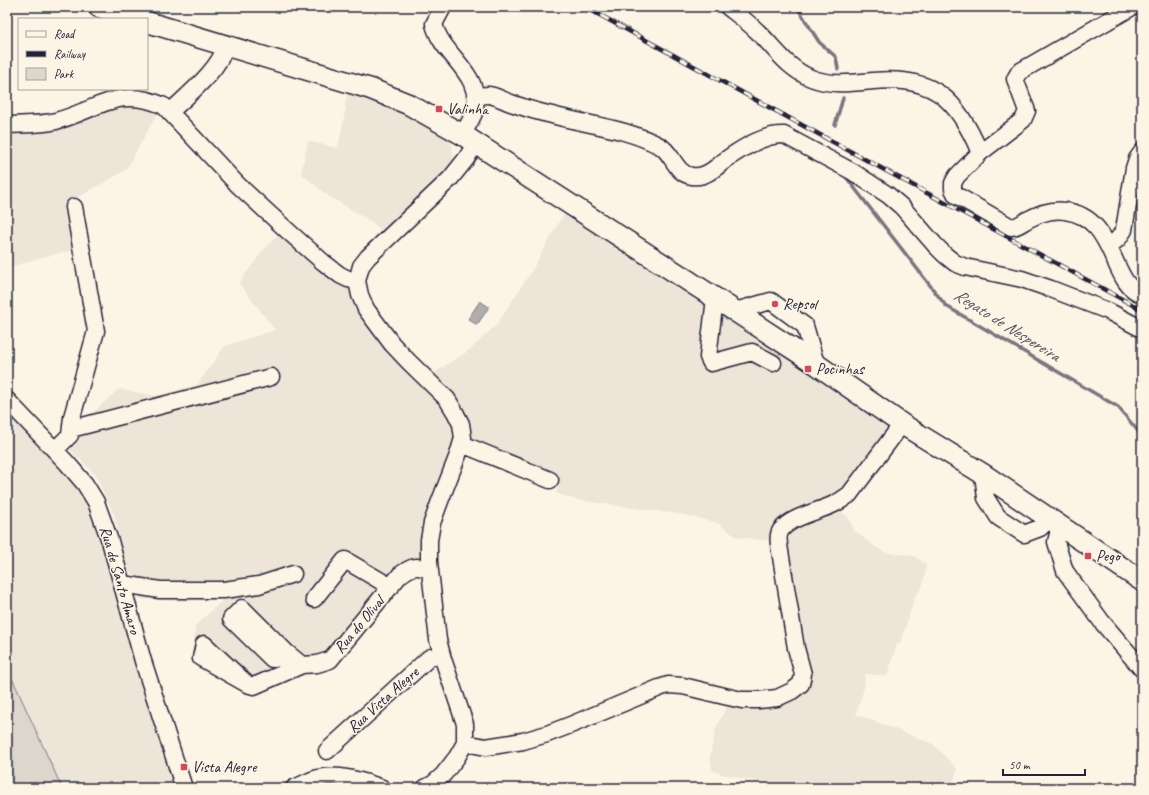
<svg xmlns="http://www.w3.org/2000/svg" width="1149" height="795" viewBox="0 0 1149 795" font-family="Caveat,sans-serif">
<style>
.built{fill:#ece5d8}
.green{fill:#dcd6cc;stroke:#7f7c84}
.water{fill:#b2adab;stroke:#78757e}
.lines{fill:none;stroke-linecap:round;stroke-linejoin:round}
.stream{stroke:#78757e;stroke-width:3.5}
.minor-casing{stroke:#22223b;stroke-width:19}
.major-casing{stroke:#22223b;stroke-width:23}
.minor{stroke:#fcf5e5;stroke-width:16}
.major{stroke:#fcf5e5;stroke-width:20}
.rail-casing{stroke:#22223b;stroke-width:4.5}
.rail{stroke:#fcf5e5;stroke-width:3;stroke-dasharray:9;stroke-linecap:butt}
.poi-dot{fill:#d1495b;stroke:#fcf5e5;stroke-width:1.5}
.labels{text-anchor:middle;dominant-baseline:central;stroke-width:3;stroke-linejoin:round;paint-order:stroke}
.poi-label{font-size:16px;fill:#22223b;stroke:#fcf5e5;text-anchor:start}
.street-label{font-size:16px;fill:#22223b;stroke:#fcf5e5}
.water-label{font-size:17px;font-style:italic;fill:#545362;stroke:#fcf5e5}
</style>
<rect width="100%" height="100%" fill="#fcf5e5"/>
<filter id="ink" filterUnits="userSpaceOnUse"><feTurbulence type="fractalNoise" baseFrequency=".025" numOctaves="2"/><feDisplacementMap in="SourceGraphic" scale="8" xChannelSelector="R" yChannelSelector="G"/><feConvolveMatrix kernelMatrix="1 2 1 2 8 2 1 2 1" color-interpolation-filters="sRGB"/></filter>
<g filter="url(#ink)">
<path class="built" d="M348,90L407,112L450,137L456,167L384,233L372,222L324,193L301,173L308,141L338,148L346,108L345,106Z
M120,105L160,108L126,170L68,203L78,249L51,255L7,268V135L57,129Z
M568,211L889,419L891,432L834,502L839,511L847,516L855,531L867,541L879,549L887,553L912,555L926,564L925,575L922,587L915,596L900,644H897L887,676L865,674L864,688L856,714L933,744L957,769L952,788H789L722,774L712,770L710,757L716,728L730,700L797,693L781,542L737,537L718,523L684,515L577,500L556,493L558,487L551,476L463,444L428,556L411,565L333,656L299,670L242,688L193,663L195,626L223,600L179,601L141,599L135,576L126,570L115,517L95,474L71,451V443L78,426L119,389L156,396L197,385L225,346L275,330L239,283L261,253L280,232L352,284L383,329L431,375L471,349L497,324L531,272L562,217Z
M7,399L81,484L105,533L176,788H62L7,667Z"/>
<path class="green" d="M7,667L62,788H7Z"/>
<path class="water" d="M480,301L489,307L477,325L468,319Z"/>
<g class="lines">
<path class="stream" d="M797,7L819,42L836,57L838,69
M835,125L843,98
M846,177L946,306L1118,407L1142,436"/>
<defs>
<path id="minor" d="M443,7L434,24C442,57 485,74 474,113C471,120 466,128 463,135
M728,7C738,15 749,23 758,32C775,48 788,69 811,78C831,86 852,83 873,81C934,75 958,100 980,153
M1132,7L1019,72L1015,79L1027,111L1023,120L980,153L957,176L953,183V189L956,195L1011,227C1018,227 1021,223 1027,220C1038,214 1053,209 1065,211C1117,217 1110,286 1142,294
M476,97C480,96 484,95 488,95C495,95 504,101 511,103C525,108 538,112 552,115C588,125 626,128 660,146C673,153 675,174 692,176C707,179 720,163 731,156C746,146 766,134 784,135L853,172L888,195L902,207L935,245L945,255L955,263L965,267L1022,279L1051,289L1108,311L1142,329
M170,112C188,95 220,69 226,45
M7,125C23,124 40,125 56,121C97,110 119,85 164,106L238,185L289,232L323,262L340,275L348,279L357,281
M1109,246L1118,239L1124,230L1134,168L1137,159L1142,152
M715,298L708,357L711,363L752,352L773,363
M735,311L771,301L805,326L816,364
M7,400L67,463L85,484L96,502L110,541L143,661L184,788
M71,429L271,377
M462,444L550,480
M55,450L70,435L72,417L96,331L74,207
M983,474L986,498L998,517L1024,534L1040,528L1050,518
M1060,525L1056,542L1065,571L1102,622L1142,669
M123,584L160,590H224L259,585L293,574
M314,599L345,560L391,587
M286,652L281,658L272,659L231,619L242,608L286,652L302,665
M247,684L204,644L201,658L247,684L254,686L302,665L317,664L330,660L400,575C412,566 416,565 430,570
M465,743L486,747L523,741L547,734L573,724L659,688L668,685L683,686L724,696L742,700H759L777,698L792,691L801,684L803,674L796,648L780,551C779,545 777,535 781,530C793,515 823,511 838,502C842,500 845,497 849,495L902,424
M327,751L429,658L441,653
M294,788C302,785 310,780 318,778C338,773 363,781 382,788
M425,788L433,784L443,775L457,757L465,743V724L443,659L438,640L429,562V540L432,523L440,501L458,455L463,438L461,424L455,412L447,399L409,362L392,344L366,309L360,295L357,281L361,266L368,257L450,179L466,159L476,143"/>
<path id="major" d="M99,7L139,19
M147,22L371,89L408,104L463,135L715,298L816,364L902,424L983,474L1142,581"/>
</defs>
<use href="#minor" class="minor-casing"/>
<use href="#major" class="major-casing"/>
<use href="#minor" class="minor"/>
<use href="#major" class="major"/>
<defs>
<path id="rail" d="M585,7L1142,310"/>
</defs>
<use href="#rail" class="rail-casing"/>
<use href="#rail" class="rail"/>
</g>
</g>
<g class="poi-dot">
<rect x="435" y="105" width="8" height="8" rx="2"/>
<circle cx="775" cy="304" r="4"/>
<rect x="804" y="365" width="8" height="8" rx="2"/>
<rect x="1084" y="552" width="8" height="8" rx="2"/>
<rect x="180" y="763" width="8" height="8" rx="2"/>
</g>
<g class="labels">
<g class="poi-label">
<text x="447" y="109">Valinha</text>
<text x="783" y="304">Repsol</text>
<text x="816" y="369">Pocinhas</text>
<text x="1096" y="556">Pego</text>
<text x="192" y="767">Vista Alegre</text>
</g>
<g class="street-label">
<text transform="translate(120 580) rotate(74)">Rua de Santo Amaro</text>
<text transform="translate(359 625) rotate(-50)">Rua do Olival</text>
<text transform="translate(383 700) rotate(-42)">Rua Vista Alegre</text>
</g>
<g class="water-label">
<text transform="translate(1007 325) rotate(32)">Regato de Nespereira</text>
</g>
</g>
<rect width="1149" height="795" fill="none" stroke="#fcf5e5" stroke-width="24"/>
<rect x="12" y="12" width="1125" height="771" fill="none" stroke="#22223b" stroke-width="1.5" filter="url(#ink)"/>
<rect x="18" y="18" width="130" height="72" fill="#fcf5e5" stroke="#a5a1a1"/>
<rect x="26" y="31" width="20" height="6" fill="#fcf5e5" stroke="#a5a1a1"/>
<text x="54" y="38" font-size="12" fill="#22223b">Road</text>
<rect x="26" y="51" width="20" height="6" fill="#22223b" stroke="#a5a1a1"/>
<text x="54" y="58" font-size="12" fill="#22223b">Railway</text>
<rect x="26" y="68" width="20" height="12" fill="#dcd6cc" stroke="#a5a1a1"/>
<text x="54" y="78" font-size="12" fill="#22223b">Park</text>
<path d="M1003 769v6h82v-6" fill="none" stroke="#22223b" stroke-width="2"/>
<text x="1009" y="769" font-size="12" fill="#22223b" stroke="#fcf5e5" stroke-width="3" paint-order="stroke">50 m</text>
</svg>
